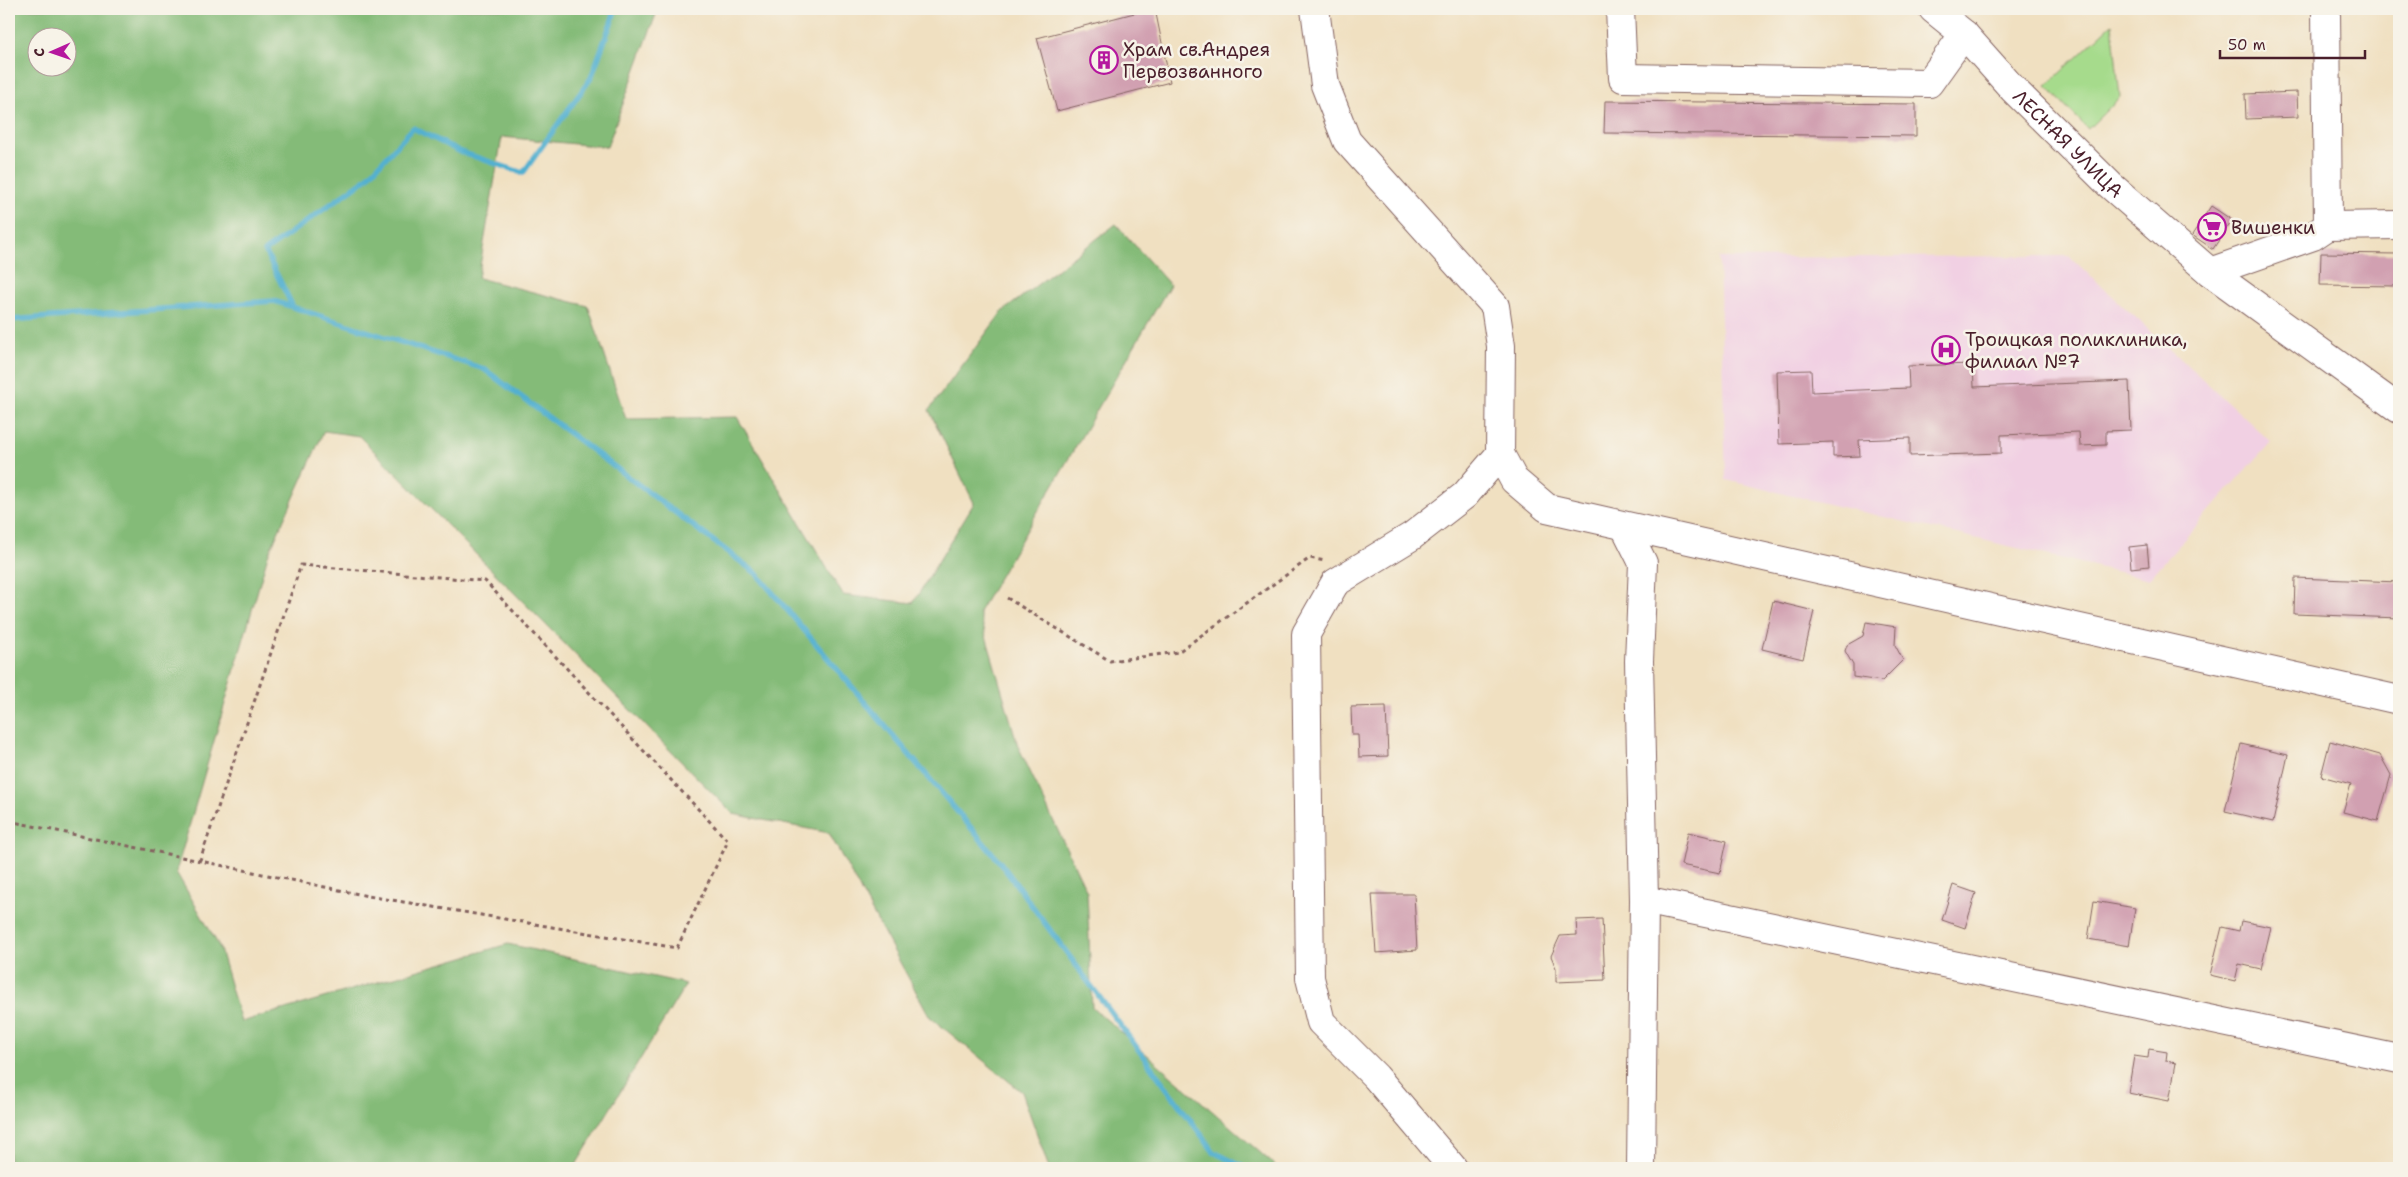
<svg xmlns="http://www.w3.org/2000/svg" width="2408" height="1177" viewBox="0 0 2408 1177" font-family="'Shantell Sans',sans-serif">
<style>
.built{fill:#f1d0e3}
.green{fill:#a6db8c;stroke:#787d5c}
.forest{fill:#84bb78;stroke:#676d52;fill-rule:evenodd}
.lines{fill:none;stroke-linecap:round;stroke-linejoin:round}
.stream{stroke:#52b0d0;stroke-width:5.5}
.building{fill:#d1a0b1}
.minor-casing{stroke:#846360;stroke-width:30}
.path{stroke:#846360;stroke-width:3;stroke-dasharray:4 4;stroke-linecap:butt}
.minor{stroke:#fff;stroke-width:28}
.labels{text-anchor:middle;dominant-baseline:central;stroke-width:5;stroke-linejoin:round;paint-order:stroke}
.poi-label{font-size:19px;fill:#4a1f2b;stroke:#f7f3e8;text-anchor:start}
.street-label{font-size:19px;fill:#4a1f2b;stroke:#f7f3e8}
</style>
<rect width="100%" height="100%" fill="#f7f3e8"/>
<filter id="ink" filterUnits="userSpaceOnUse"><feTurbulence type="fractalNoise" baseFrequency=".02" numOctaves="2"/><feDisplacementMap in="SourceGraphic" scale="10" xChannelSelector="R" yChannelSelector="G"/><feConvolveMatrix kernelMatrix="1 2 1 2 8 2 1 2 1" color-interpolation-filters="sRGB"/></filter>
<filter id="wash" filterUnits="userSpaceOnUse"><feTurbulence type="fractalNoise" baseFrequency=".0096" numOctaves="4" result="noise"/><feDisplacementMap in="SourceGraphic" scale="20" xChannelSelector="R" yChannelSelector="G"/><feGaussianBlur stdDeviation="1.12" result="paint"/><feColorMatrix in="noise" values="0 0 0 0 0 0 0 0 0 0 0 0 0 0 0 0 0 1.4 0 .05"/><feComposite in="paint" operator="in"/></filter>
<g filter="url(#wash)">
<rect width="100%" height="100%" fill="#f0e0c1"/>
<path class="built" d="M2069,256L2271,442L2149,579L1726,480L1719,258Z"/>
<path class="green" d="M2112,24L2120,97L2088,129L2046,86Z"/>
<path class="forest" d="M9,9H658L607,147L502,137L478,278L588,306L626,419L737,417L843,595L913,603L974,503L929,410L1002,312L1116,224L1170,285L979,612L1018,746L1087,892L1092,1007L1278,1168H1049L1022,1092L930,1017L829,833L733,814L359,436L324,431L268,555L176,872L219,946L241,1022L508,944L686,984L574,1168H9ZM38,38H68V68H38Z"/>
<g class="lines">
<path class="stream" d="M293,307L265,251L366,179L413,128L461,152L523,173L591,78L616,9
M9,320L274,301L484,369L756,573L999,861L1214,1152L1245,1168"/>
</g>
<g id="blocks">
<path class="building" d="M1150,9H1155L1170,82L1057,111L1037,38Z
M2297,92L2298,117L2246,119L2245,94Z
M1605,101L1916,104V136L1604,133Z
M2211,206L2232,220L2213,249L2192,235Z
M2321,253L2399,254V286L2320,285Z
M1973,364L1974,387L2129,381L2131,430L2106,431V445L2080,446L2079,432L2001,435V453L1910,456V438L1859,440L1860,456L1833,457V442L1779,444L1777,371L1811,370L1812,392L1909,388L1908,366Z
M2147,545L2149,566L2131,568L2129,547Z
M2295,578L2399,582V618L2294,614Z
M1773,601L1814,611L1803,659L1762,649Z
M1866,622L1896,627L1895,645L1903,660L1882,681L1853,677V665L1845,651L1847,645L1863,636Z
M1386,706L1388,756L1359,757L1358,735H1352L1351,707Z
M2330,741L2380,755L2391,775L2378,821L2343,812L2351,784L2321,776Z
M2241,744L2288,755L2273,822L2225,811Z
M1688,832L1727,841L1720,873L1681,865Z
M1953,885L1976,893L1965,928L1942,920Z
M1372,894H1414L1417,950L1376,953Z
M2094,901L2135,908L2129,946L2088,939Z
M1602,919L1605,980L1556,982V968L1551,956L1560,936L1577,935L1576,920Z
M2241,921L2271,927L2261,969L2239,964L2235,981L2210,975L2222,927L2239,931Z
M2149,1049L2167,1052L2166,1061L2176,1063L2169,1101L2128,1093L2134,1056L2148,1058Z"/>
</g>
</g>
<g filter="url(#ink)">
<use href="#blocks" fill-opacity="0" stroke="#846360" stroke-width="1"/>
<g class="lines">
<defs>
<g id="minor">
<path d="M1315,9L1325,85L1347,141L1495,306L1501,346L1500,454L1514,480L1547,508L2399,700"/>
<path d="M1620,9L1623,78L1929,83L1964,34"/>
<path id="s1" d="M1933,9L1964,34L2013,89L2110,185L2210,272L2313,236L2328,226L2399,225"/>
<path d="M2326,9L2328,226"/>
<path d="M2210,272L2399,409"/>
<path d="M1625,527L1643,563L1639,661L1644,900L1641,1168"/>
<path d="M1644,900L2399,1059"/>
<path d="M1453,1168L1376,1077L1321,1022L1310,978L1306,634L1335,583L1412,536L1465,495L1500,454"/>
</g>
</defs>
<use href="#minor" class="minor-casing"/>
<path class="path" d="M1007,598L1110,661L1178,652L1310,558L1325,561
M9,821L368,896L677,948L728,841L485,581L301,565L200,860"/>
<use href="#minor" class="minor"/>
</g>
</g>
<defs>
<symbol id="building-ring" viewBox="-11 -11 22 22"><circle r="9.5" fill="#f7f3e8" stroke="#b5179e" stroke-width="1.5"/><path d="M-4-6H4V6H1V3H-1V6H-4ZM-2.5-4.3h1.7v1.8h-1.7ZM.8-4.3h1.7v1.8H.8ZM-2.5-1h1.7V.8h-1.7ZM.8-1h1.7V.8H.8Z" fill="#b5179e"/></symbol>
<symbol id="supermarket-ring" viewBox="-11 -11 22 22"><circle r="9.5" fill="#f7f3e8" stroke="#b5179e" stroke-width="1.5"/><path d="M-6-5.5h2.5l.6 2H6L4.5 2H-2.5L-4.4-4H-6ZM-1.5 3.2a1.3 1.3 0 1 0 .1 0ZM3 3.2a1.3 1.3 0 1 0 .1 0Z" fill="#b5179e"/></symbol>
<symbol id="hospital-ring" viewBox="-11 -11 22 22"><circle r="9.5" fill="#f7f3e8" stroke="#b5179e" stroke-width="1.5"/><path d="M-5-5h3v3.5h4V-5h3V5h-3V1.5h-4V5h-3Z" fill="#b5179e"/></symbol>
</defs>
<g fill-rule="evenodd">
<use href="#building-ring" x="1088" y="44" width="32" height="32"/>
<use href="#supermarket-ring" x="2196" y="211" width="32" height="32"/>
<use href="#hospital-ring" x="1930" y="334" width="32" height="32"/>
</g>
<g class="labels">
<g class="poi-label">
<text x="1123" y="49">Храм св.Андрея<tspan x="1123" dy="22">Первозванного</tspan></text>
<text x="2231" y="227">Вишенки</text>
<text x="1965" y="339">Троицкая поликлиника,<tspan x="1965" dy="22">филиал №7</tspan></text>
</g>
<g class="street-label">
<text stroke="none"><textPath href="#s1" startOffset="191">ЛЕСНАЯ УЛИЦА</textPath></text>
</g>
</g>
<rect width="2408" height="1177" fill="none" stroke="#f7f3e8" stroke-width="30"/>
<g transform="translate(52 52) rotate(268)"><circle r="24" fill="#f7f3e8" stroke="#b29e9c"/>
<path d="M0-4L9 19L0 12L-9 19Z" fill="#b5179e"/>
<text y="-8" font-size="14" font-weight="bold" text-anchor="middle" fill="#4a1f2b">С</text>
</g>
<path d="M2220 50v8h145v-8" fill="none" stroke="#4a1f2b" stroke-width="2.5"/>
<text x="2228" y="50" font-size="15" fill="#4a1f2b" stroke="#f7f3e8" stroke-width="4" paint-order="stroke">50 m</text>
</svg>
